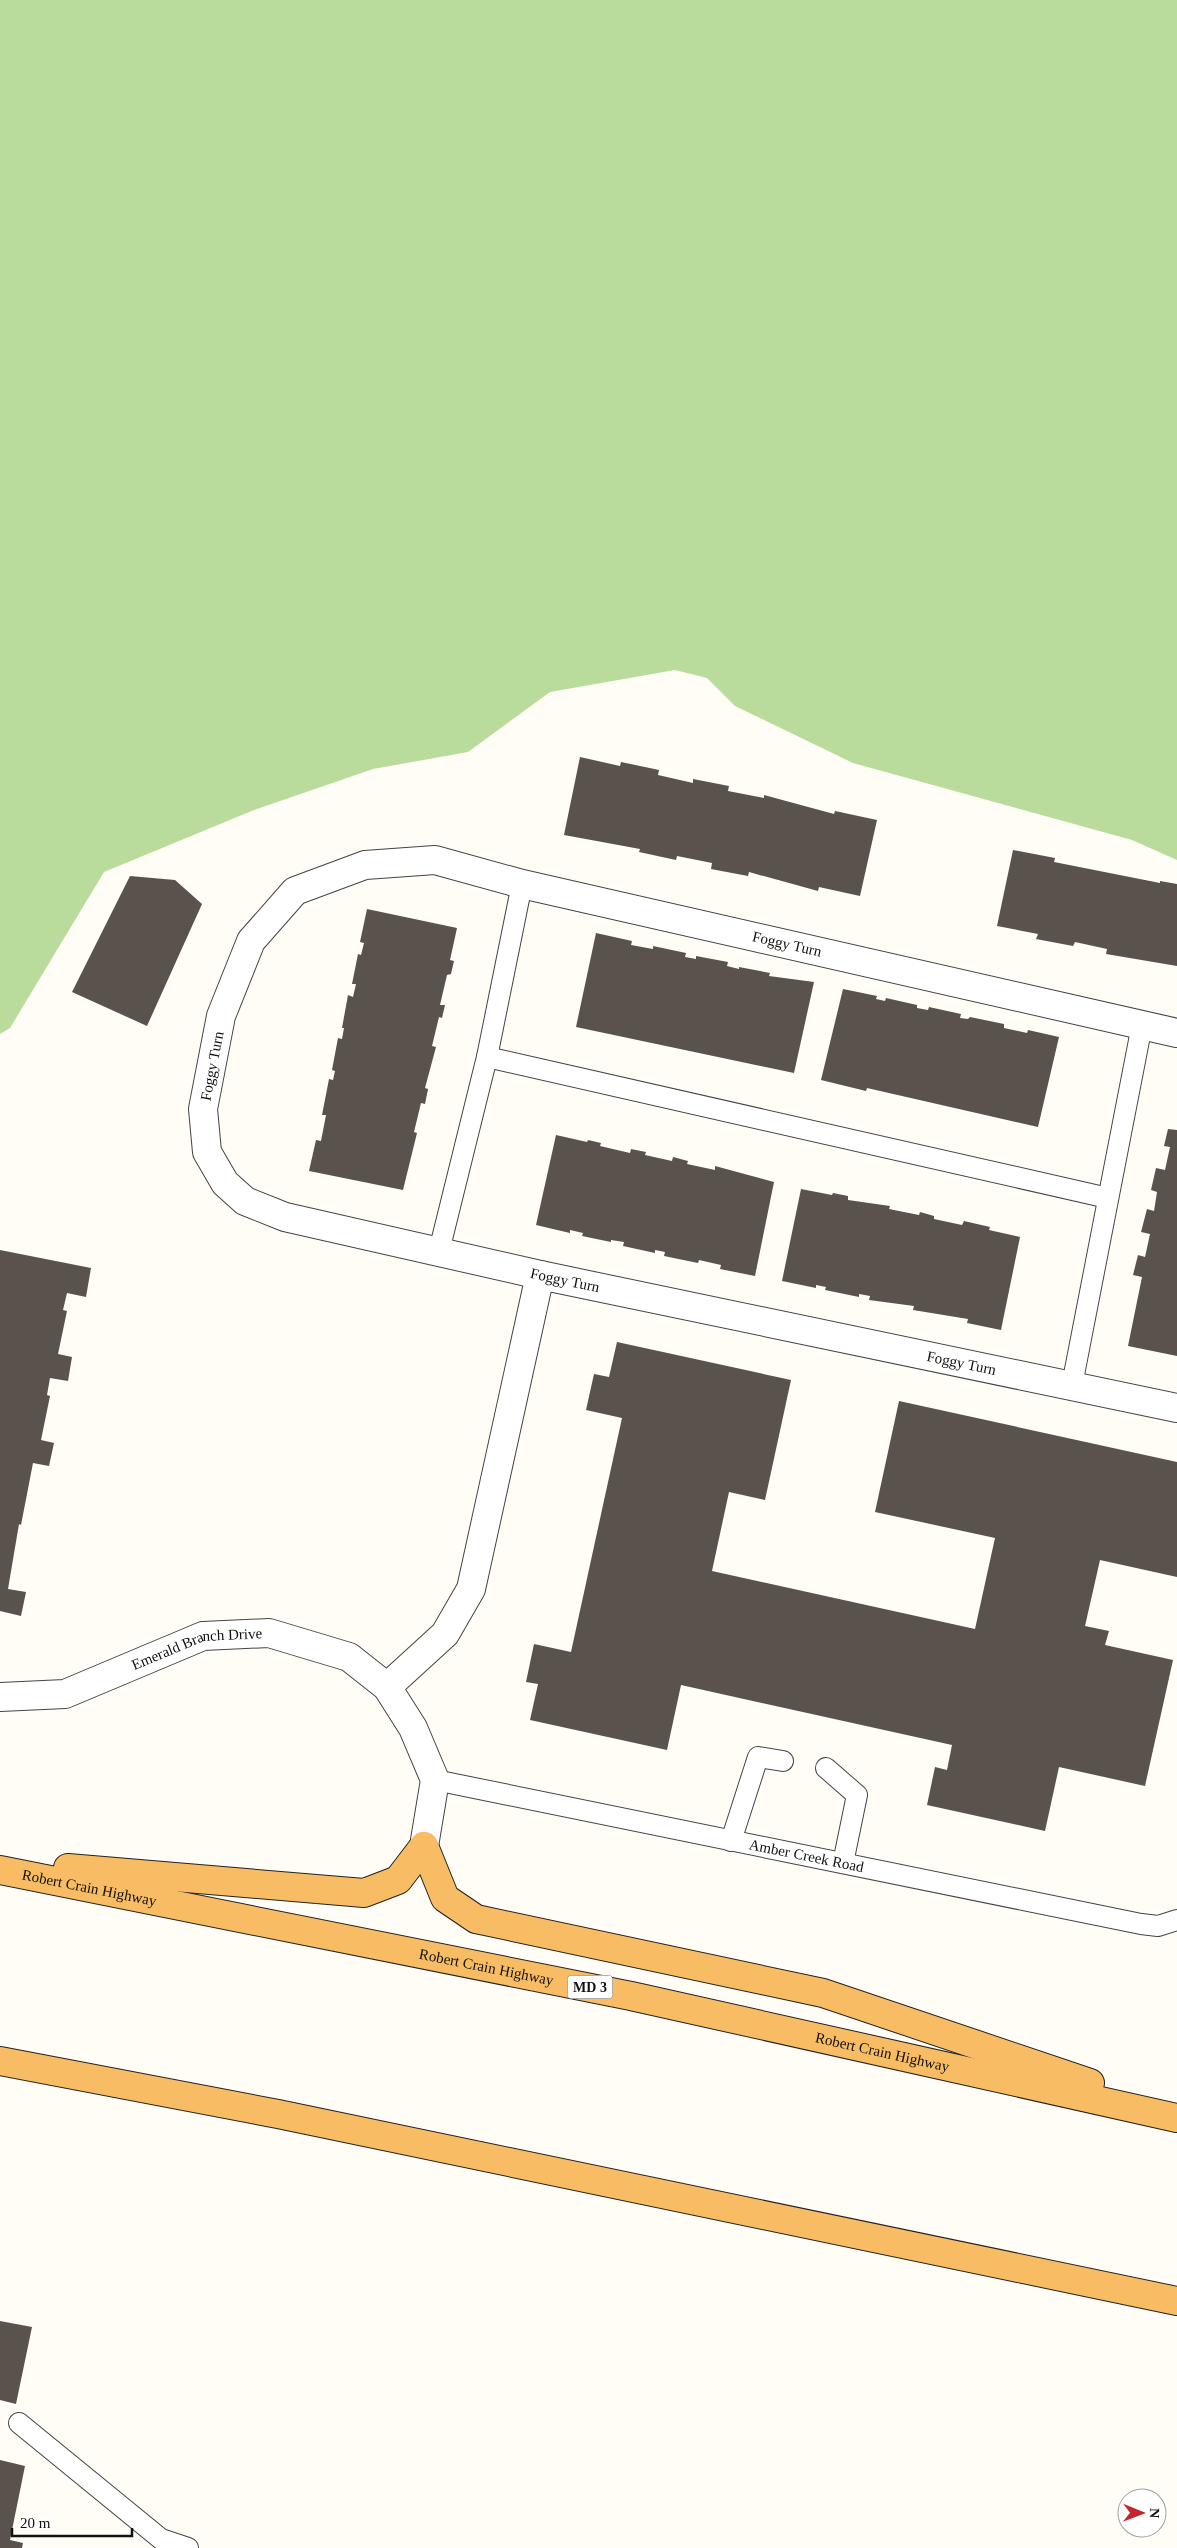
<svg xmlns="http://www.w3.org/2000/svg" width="1177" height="2548" viewBox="0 0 1177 2548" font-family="'Times New Roman',serif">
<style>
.forest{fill:#b9dc9c}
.building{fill:#5a524d}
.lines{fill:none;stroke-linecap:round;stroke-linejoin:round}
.service-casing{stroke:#444;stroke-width:22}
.minor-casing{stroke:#444;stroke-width:30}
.trunk-casing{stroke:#222;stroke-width:30}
.service{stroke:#fff;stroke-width:20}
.minor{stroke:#fff;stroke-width:28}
.trunk{stroke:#f7bc64;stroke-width:28}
.labels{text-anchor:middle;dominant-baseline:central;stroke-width:5;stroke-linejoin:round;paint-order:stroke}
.shield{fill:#fff;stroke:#585858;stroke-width:1}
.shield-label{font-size:14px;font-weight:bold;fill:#111}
.street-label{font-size:15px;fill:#111;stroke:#fff}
</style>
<rect width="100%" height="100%" fill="#fffdf5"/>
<path class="forest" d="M0,0H1177V860L1132,840L853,763L735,706L707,678L675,670L550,692L468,752L373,769L254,810L104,872L10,1028L0,1034Z"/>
<path class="building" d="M580,757L620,766L621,762L659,770L658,775L693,783V779L729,786L728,791L764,798V795L834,814L835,811L877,820L860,896L819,887L818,891L749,872L748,876L711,869L712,863L677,856L676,860L639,852L640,849L564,835Z
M1013,850L1055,858L1054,862L1160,883V881L1177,884V966L1106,954L1107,949L1075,942L1073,946L1036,939L1038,934L997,926Z
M130,876L175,880L202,904L147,1026L72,992Z
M367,909L457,928L450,960L454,961L451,974L447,975L440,1005H445L442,1018L439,1017L432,1046L436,1047L425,1088L428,1089L425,1104L421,1103L414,1132L417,1133L403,1190L309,1171L316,1140L321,1141L326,1115H322L329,1079L333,1080L335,1071L332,1070L338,1038L342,1039L344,1028H342L348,995L353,997L356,984H352L358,954L361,955L364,943L360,942Z
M596,933L632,941L631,945L653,949V946L686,953L685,957L696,959V956L728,962L727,966L739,969V967L770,973L769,976L814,982L794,1073L576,1027Z
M843,989L877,996L876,999L885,1001L886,998L917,1005V1008L928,1010L929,1007L961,1014L960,1018L968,1019L970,1017L1004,1024V1028L1027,1033L1028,1030L1059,1037L1038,1127L867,1088L866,1091L821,1080Z
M1168,1129L1177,1130V1356L1128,1346L1142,1277L1133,1275L1138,1255L1145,1257L1150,1234L1141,1232L1147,1209L1154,1211L1157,1192L1151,1190L1156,1168L1165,1170L1170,1147L1164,1146Z
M556,1135L587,1142L588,1140L601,1143L600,1146L630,1153L631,1149L646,1152L645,1155L672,1161L673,1157L688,1161L687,1164L715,1170V1166L774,1182L755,1276L720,1269L721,1265L699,1260L698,1263L664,1256L665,1252L655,1250V1253L623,1246L624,1242L611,1240V1242L582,1236L583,1233L570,1230V1233L536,1225Z
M801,1189L832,1195L833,1193L848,1196V1200L890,1206L889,1209L919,1215L920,1212L934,1216V1219L962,1225L964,1221L990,1227L989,1230L1020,1237L1001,1330L967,1323L968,1319L913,1310L914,1306L869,1300L870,1296L859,1294V1297L825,1290L826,1287L816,1285V1288L782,1281Z
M0,1250L91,1268L86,1297L67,1293L63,1310L67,1311L58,1354L72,1357L68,1381L50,1378L47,1395L50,1396L41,1440L54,1443L49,1466L33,1463L21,1525L19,1524L8,1589L26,1592L21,1616L0,1611Z
M617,1342L791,1380L765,1500L729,1492L712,1571L975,1629L995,1538L875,1512L899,1401L1177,1462V1577L1100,1560L1085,1626L1109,1631L1105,1645L1173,1660L1145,1786L1059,1767L1045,1831L927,1805L935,1767L947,1770L952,1745L681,1685L667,1750L530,1720L538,1684L526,1682L534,1644L571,1652L622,1418L586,1410L594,1374L609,1377Z
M0,2321L32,2327L16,2404L0,2400Z
M0,2460L25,2466L10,2540L23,2543L22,2548H0Z"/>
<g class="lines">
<defs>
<g id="service">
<path d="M487,1057L522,884"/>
<path d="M439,1251L487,1057L1108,1198"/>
<path d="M1072,1385L1142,1025"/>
<path d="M826,1768L857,1795L843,1863"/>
<path id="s1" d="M435,1780L1141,1924L1158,1926L1177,1920"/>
<path d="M731,1841L758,1757L783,1761"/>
<path d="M19,2423L161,2539L188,2548"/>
</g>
<g id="minor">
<path id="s2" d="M1177,1033L522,884L435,860L365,865L295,891L251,941L221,1016L203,1109L207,1152L225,1183L245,1201L285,1217L540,1275L1177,1408"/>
<path d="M387,1687L445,1634L471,1589L540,1275"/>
<path id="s3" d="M0,1697L65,1694L203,1636L269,1633L349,1657L387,1687L413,1728L435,1780L424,1846"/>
</g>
<g id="trunk">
<path d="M424,1846L445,1898L476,1919L823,1993L1090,2083"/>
<path d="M68,1868L364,1893L398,1880L424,1846"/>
<path id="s4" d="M0,1870L631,1996L1177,2118"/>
<path d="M0,2061L278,2114L1177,2301"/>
</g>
</defs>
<use href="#service" class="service-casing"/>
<use href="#minor" class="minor-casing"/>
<use href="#trunk" class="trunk-casing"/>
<use href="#service" class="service"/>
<use href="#minor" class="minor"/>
<use href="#trunk" class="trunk"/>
</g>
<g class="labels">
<rect class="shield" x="567.5" y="1975.5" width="45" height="23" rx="4"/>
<g class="shield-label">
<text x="590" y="1987">MD 3</text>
</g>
<g class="street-label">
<text transform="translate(787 944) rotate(13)">Foggy Turn</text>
<text transform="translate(212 1066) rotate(-79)">Foggy Turn</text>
<text stroke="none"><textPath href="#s2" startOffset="1585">Foggy Turn</textPath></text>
<text stroke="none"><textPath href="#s2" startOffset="1990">Foggy Turn</textPath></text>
<text stroke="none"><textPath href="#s3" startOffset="206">Emerald Branch Drive</textPath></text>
<text stroke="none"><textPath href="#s1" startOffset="379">Amber Creek Road</textPath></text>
<text stroke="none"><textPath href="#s4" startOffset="91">Robert Crain Highway</textPath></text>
<text stroke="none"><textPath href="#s4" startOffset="496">Robert Crain Highway</textPath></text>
<text stroke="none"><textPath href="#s4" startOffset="901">Robert Crain Highway</textPath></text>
</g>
</g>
<g transform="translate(1142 2513) rotate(91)"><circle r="24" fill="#ffffff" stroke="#a0a0a0"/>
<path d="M0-4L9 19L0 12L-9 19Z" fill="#c4262e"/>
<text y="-8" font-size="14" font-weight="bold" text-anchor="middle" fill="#111111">N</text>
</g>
<path d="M12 2528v8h120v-8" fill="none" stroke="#111111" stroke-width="2.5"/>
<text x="20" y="2528" font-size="15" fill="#111111" stroke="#ffffff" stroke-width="4" paint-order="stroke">20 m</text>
</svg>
